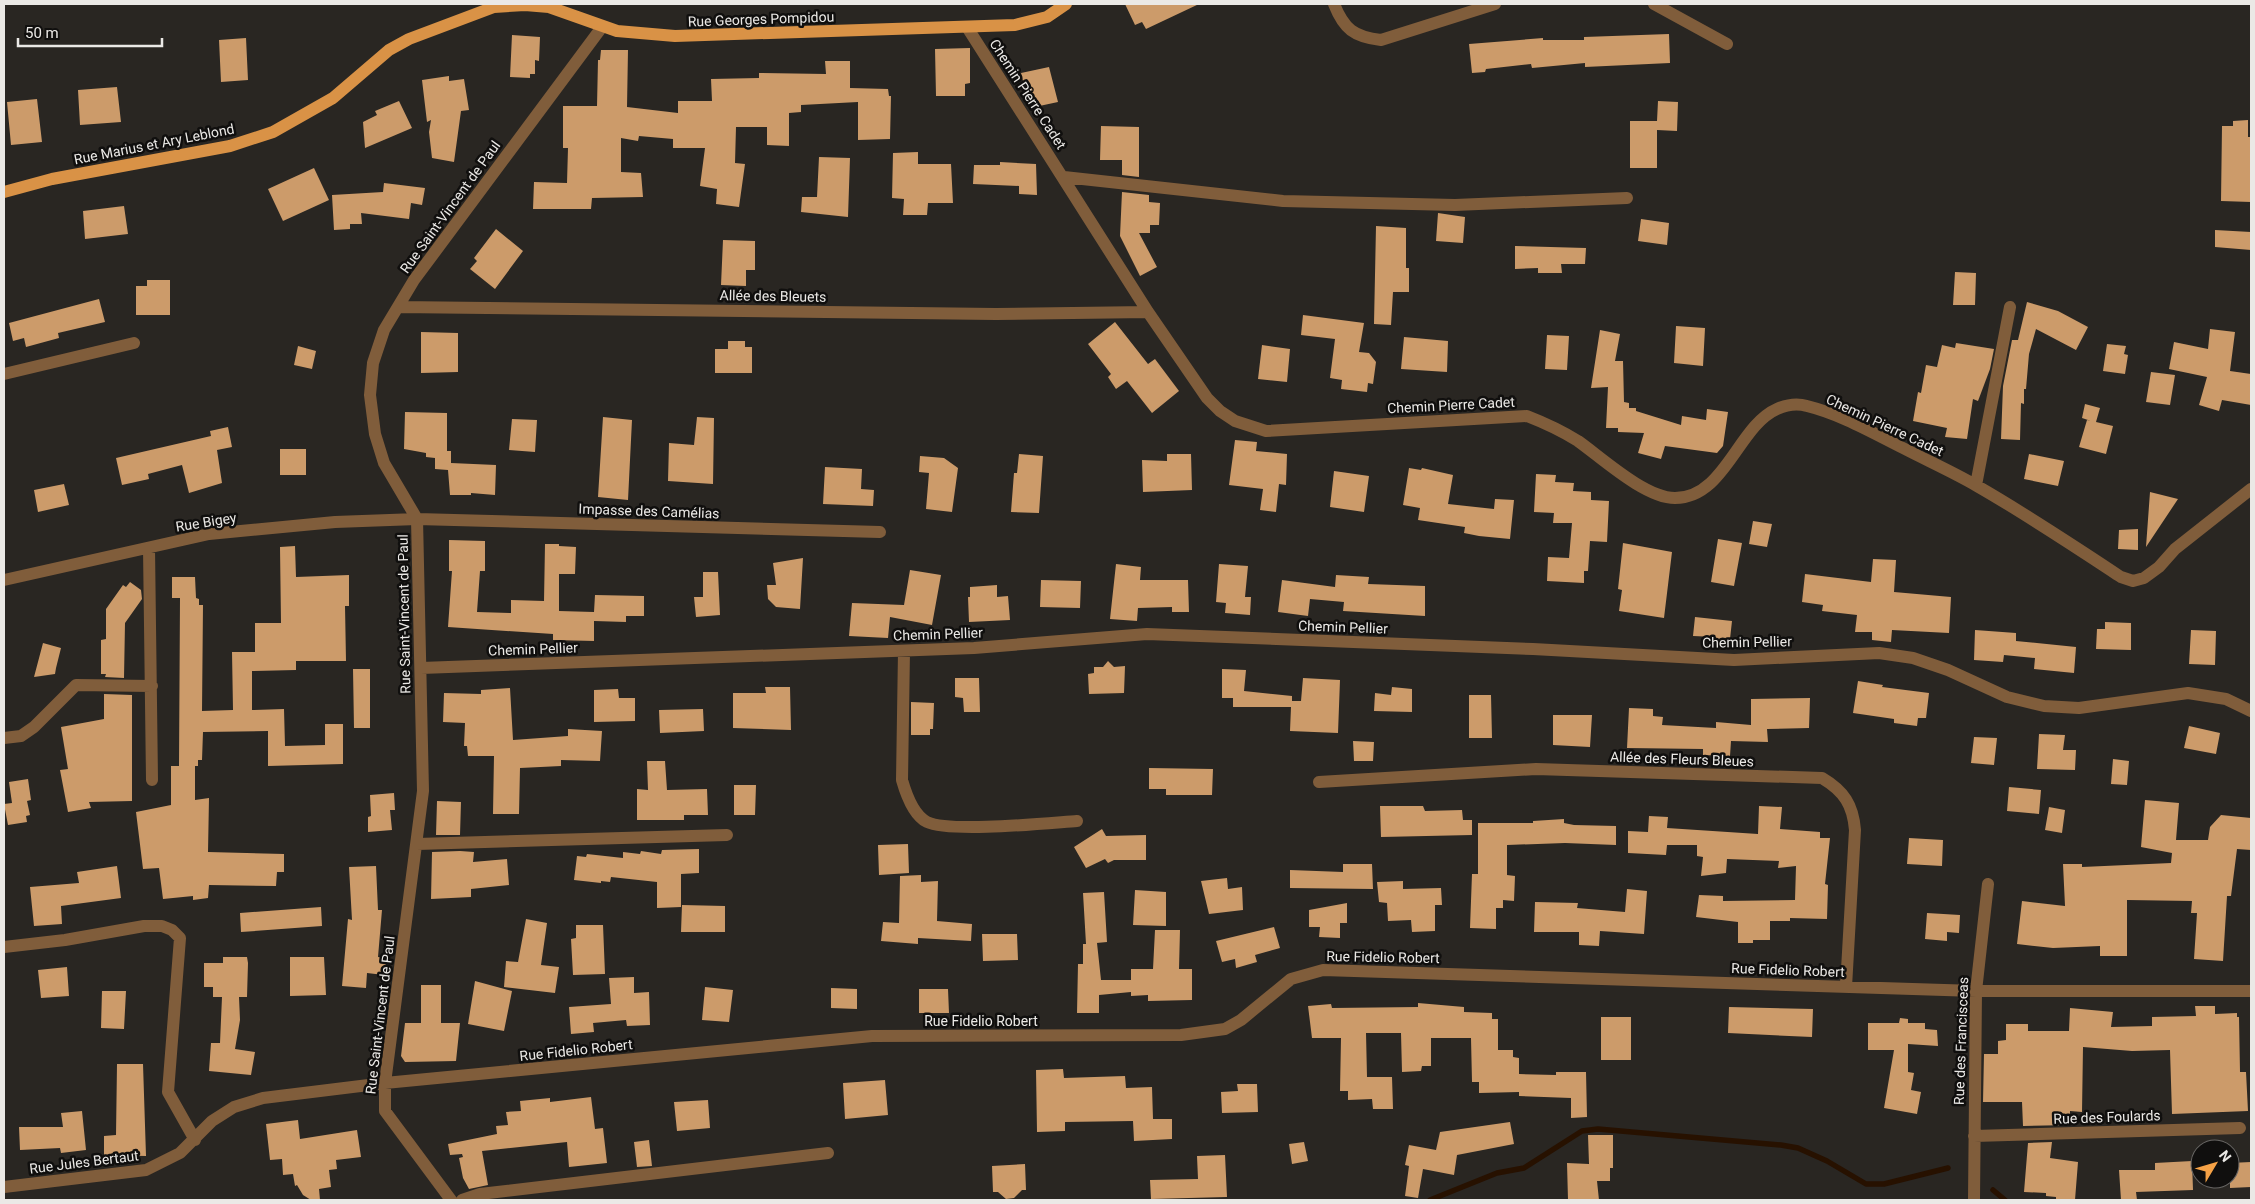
<svg xmlns="http://www.w3.org/2000/svg" width="2255" height="1204" viewBox="0 0 2255 1204" font-family="Roboto,sans-serif">
<style>
.lines{fill:none;stroke-linecap:round;stroke-linejoin:round}
.stream{stroke:#271100;stroke-width:5.5}
.building{fill:#cc9b6a}
.minor{stroke:#805d3b;stroke-width:12}
.primary{stroke:#d99246;stroke-width:12}
.labels{text-anchor:middle;dominant-baseline:central;stroke-width:5;stroke-linejoin:round;paint-order:stroke}
.street-label{font-size:14px;fill:#ebe9e6;stroke:#100f0e}
</style>
<rect width="100%" height="100%" fill="#292622"/>
<g class="lines">
<path class="stream" d="M1993,1190L2005,1200
M1430,1200L1497,1173L1524,1168L1582,1131L1598,1129L1781,1145L1798,1148L1827,1161L1866,1184H1884L1948,1168"/>
</g>
<path class="building" d="M1125,4H1199L1146,29L1142,22L1135,25Z
M1669,34L1670,63L1585,67V63L1532,68L1531,64L1486,69L1485,72L1472,73L1469,44L1543,38V40H1584V37Z
M512,35L540,37L539,61L535,60V74H530V78L510,77Z
M246,38L248,80L221,82L219,40Z
M970,48V83L965,84V96H936L935,49Z
M601,50H628L627,107L678,113V101H712L711,79L759,78V73L826,74L825,61H850V88L888,89L889,96H891L890,139L858,140V102L801,105V112L789,113V146L767,145V127H736L735,163L745,164L739,207L716,204L717,189L700,186L705,148H673V139L639,136L638,141L621,138V172L641,173L643,197L592,198L591,209H533L534,182L567,183L568,148H563V106H597L598,60H600Z
M1049,67L1058,102L1030,108L1021,73Z
M449,76V81L464,79L469,110L461,111L454,162L432,158L429,132L431,120L427,122L422,80Z
M117,87L121,122L80,125L78,90Z
M37,99L42,142L11,145L7,102Z
M399,101L412,128L365,148L363,122L377,115L375,111Z
M1658,101L1678,102L1677,131L1657,130V168H1630V121H1657Z
M2248,120V137H2251V202L2221,201L2222,126H2233V121Z
M1101,126L1139,127V177L1122,175V160H1100Z
M918,152V164H951L953,203H928L927,215H903L904,199L892,198L893,153Z
M819,157L850,158L848,217L801,212L802,197H817Z
M1000,162L1036,164L1037,195L1019,194V186L973,184L974,165H1000Z
M314,168L329,200L283,221L268,189Z
M384,183L425,188L422,205L411,203L409,219L361,213L362,224H350V229L334,230L332,195L383,192Z
M1122,192L1149,195V202L1160,203L1159,225H1150V233H1139L1157,267L1140,276L1120,236Z
M124,206L128,234L85,239L83,211Z
M1438,213L1465,217L1463,243L1436,241Z
M1641,219L1669,223L1667,245L1638,241Z
M1376,226L1406,228V268H1409V292H1393L1391,325L1374,324Z
M496,229L523,251L495,289L470,269L477,261L474,258Z
M2215,230L2251,232V250L2215,247Z
M723,240L755,241V270H746V286L721,285Z
M1515,246L1586,248L1585,264H1561L1562,273H1538V268L1515,269Z
M1955,272L1976,273L1975,305H1953Z
M147,280H170V315H136V286H147Z
M99,299L105,322L58,333L59,338L26,347L24,338L13,341L9,323Z
M2027,302L2058,311L2088,327L2076,350L2036,329L2029,354L2026,389H2024V404L2021,403L2020,440L2001,439L2003,386L2012,340H2018Z
M1303,315L1364,323L1359,352L1369,353L1376,362L1373,384L1368,383L1367,392L1341,389L1342,380L1330,378L1335,339L1301,335Z
M1115,322L1148,364L1155,359L1179,391L1152,413L1127,381L1116,389L1108,377L1111,374L1088,344Z
M1676,326L1705,328L1703,366L1674,363Z
M2210,329L2235,332L2230,371L2251,374V405L2222,400L2219,411L2199,405L2207,377L2169,369L2174,342L2208,349Z
M1600,330L1620,334L1615,361H1623L1624,402L1629,403V408H1636V411L1681,425L1682,416L1706,420L1707,409L1728,412L1723,446L1717,453L1665,446L1661,459L1638,453L1644,433L1618,432V428H1606L1608,387L1591,388Z
M421,332L458,333V372L421,373Z
M1547,335L1569,336L1567,370L1545,369Z
M1404,337L1448,341L1447,372L1401,369Z
M728,341H745V347H752V373H715V349H728Z
M1956,343L1994,349L1990,369L1978,401L1973,399L1967,439L1945,437L1947,428L1913,421L1918,392L1921,393L1926,365L1937,367L1942,345L1955,348Z
M2107,344L2126,346L2124,354L2128,355L2125,374L2103,371Z
M1262,345L1290,349L1287,382L1258,379Z
M298,346L316,351L312,369L294,365Z
M2151,372L2175,375L2170,405L2146,402Z
M2085,404L2100,408L2096,422L2113,426L2106,454L2079,447L2087,420L2091,421L2082,418Z
M405,412L447,413V451H451V463L496,465L495,495L471,493V495H450L448,470L435,469V458L426,457V453L404,449Z
M603,417L632,420L628,500L598,497Z
M697,417L714,418L713,484L668,481L669,443L694,445Z
M512,419L537,420L535,452L509,450Z
M228,427L232,447L217,450L222,483L189,493L182,465L148,474L149,479L122,485L116,458L211,436L210,431Z
M1235,440L1257,442L1256,451L1287,454L1286,485L1279,484L1276,512L1260,510L1263,489L1229,485Z
M280,449H306V475H280Z
M1019,454L1043,456L1039,513L1011,512L1014,473H1017Z
M1167,454H1191L1192,490L1143,492L1142,460L1167,461Z
M2029,454L2064,461L2058,486L2024,479Z
M920,456L944,458L958,468L952,512L926,509L929,473L919,472Z
M825,467L862,469L861,489L874,490L873,506L823,504Z
M1409,468L1421,470L1422,468L1453,475L1448,504L1494,509L1495,499L1514,500L1510,539L1479,536L1464,533L1465,527L1418,520L1420,508L1403,505Z
M1334,471L1369,476L1364,512L1330,507Z
M1536,474L1556,475L1555,482L1574,483L1573,491L1591,492V500L1609,501L1607,542L1590,541L1588,571H1584V583L1547,581L1548,557L1569,558L1572,523H1553L1554,513L1534,512Z
M64,484L69,505L38,512L34,490Z
M2150,492L2178,499L2146,547Z
M1753,521L1772,524L1767,547L1749,544Z
M2138,529V550L2118,549L2119,530Z
M1718,539L1742,543L1734,586L1711,582Z
M449,540L485,541V571H480L477,612L511,613V600L544,601L545,544H559V546L576,547L575,574H559V611L594,612L595,595L644,596V616H626V622L594,621V641L553,640V634L448,627L452,571H449Z
M1623,543L1672,552L1664,618L1619,611L1622,590L1618,589Z
M295,546L296,577L349,575V606H345L346,661H296V670L252,671V710L284,709L285,746L325,745V724H343V764L268,766V731L203,732L202,760H198V766H195V800L209,798L208,852L284,854V872H277L276,886L209,885L208,898L193,900V896L163,899L159,868L143,869L136,812L171,805V766H179L180,598H172V577H195L196,598L199,599V605H203L202,711L233,710L232,652H255V623H281L280,547Z
M803,558L800,609L776,607L768,599L767,585H776L773,563Z
M1873,559L1896,560L1894,592L1951,597L1949,633L1892,630L1891,642L1872,640V632H1855L1857,615L1822,611L1823,605L1802,602L1805,574L1871,582Z
M1116,564L1141,567L1140,580H1188L1189,612H1172V607L1138,608L1137,621L1110,619Z
M1219,564L1248,566L1245,597H1251L1250,615L1225,613L1226,603L1216,602Z
M910,570L941,575L932,625L890,617L888,638L849,636L852,603L904,605Z
M703,572H718L720,615L696,617L694,597H703Z
M1336,575L1369,577L1368,584L1425,586V616L1343,611L1344,602L1310,599L1308,616L1278,612L1282,580L1335,587Z
M1041,580L1081,581L1080,608L1040,607Z
M130,582L141,590L142,599L125,623L124,678L105,677L106,674H101V640L106,639V609L123,585L126,587Z
M997,585V597L1008,596L1010,620L969,622L968,597H970V587Z
M1695,617L1732,621L1729,648H1715L1716,637L1693,636Z
M2105,622L2131,623V650L2096,649L2097,629H2105Z
M1975,630L2016,633V641L2076,647L2074,673L2034,669L2035,658L2004,655L2003,662L1974,660Z
M2191,630L2216,631L2215,665L2189,664Z
M43,643L61,648L56,668L55,674L34,677Z
M1108,661L1114,667L1125,666L1124,693L1089,694L1088,674L1094,673V667H1103Z
M353,669H370V728H354Z
M1222,669L1246,670L1244,691L1292,696V701H1301L1303,678L1340,680L1338,733L1290,731L1291,707H1233V698H1222Z
M955,678H979L980,712H964L963,698L955,697Z
M1858,681L1883,685L1882,687L1929,693L1926,718H1918L1917,726L1894,723V719L1853,713Z
M765,687H790L791,730L733,728V693H766Z
M1392,687L1412,689V712L1374,711L1375,693L1391,695Z
M510,688L513,740L568,736V729L602,731L600,761L561,760V766L520,768L519,814H493L494,756H468L467,746H464L465,723L443,722L444,693L481,694V690Z
M618,689L619,698H635V721L594,722V690Z
M104,694L132,695V801L89,802L91,808L68,812L60,770L68,769L61,727L104,719Z
M1469,695H1491L1492,738H1469Z
M1810,698L1809,728L1767,729L1768,742L1731,741L1730,756L1703,755V749L1627,748L1629,708L1653,709V716L1663,717L1662,725L1716,728V722L1751,725V699Z
M911,702L934,703L933,729H930V735H911Z
M703,709L704,731L660,733L659,710Z
M1553,715H1592L1590,747L1553,745Z
M2189,726L2220,733L2216,754L2184,748Z
M2039,734L2065,735L2063,750H2076L2075,770L2037,769Z
M1974,737L1997,738L1994,765L1971,763Z
M1353,741L1374,742L1373,761H1354Z
M2113,759L2129,761L2127,785L2111,784Z
M647,761H665L667,790L707,789L708,815H684V820H637V789L648,790Z
M1149,768L1213,769L1212,795H1166V789H1149Z
M28,779L31,800L27,801L30,815L26,816L27,822L8,825L4,804L12,803L9,782Z
M734,785H756L755,815H734Z
M2009,787L2041,790L2039,814L2007,811Z
M394,793L395,810H390L392,830L368,832V817L371,816L370,795Z
M2145,800L2179,803L2176,840H2208L2210,827L2221,815L2251,818V850L2237,849L2231,896H2227L2223,961L2194,959L2197,913H2191L2192,901L2127,900V956H2100V946L2053,948L2017,944L2022,901L2065,906L2063,864H2082V867L2171,863L2172,853L2141,847Z
M437,801L461,802L460,835H436Z
M1380,806H1423L1425,811L1462,810L1463,820H1472V835L1381,837Z
M1759,806L1782,807L1780,829L1820,832V838H1830L1825,884L1828,885L1827,919L1790,918V921H1770V940H1753V943H1738V922L1696,917L1699,895L1723,896V901L1795,900L1796,866L1778,868L1779,861L1727,859L1726,873L1701,876L1703,857L1697,856V845H1667L1666,855L1628,853V831L1648,832L1649,816L1668,817L1667,828L1758,834Z
M2049,807L2065,810L2062,833L2045,830Z
M1564,819V823L1574,825L1616,826V845L1565,843L1507,845V875L1515,876L1514,901L1503,900V908H1496V929L1470,928L1472,874H1478V823H1533V821Z
M1102,829L1106,836L1146,835V860H1114L1108,863L1105,859L1086,868L1074,847Z
M1909,838L1943,840L1942,866L1907,864Z
M908,844L909,873L879,875L878,845Z
M699,849V873L681,874V907L657,908V882L611,877L610,882L601,881V883L574,880L577,856L586,857L587,854L623,858V852L640,854L641,851L661,854L662,850Z
M460,851L474,852L473,862L507,859L509,885L471,889V897L431,899L432,852Z
M1343,864H1372L1373,889L1290,888V870L1343,872Z
M117,866L121,898L61,906L62,924L34,926L30,887L79,883L77,872Z
M376,866L378,910H382L378,957L387,958L384,975L367,973L366,988L342,986L348,919L352,920L349,867Z
M921,875V882L938,881L937,921L972,924L971,941L918,938V944L881,941L883,922L899,923L900,876Z
M1227,878L1228,889L1242,887L1243,910L1209,914L1201,881Z
M1403,881V889L1441,888L1442,905H1435V931L1412,932L1411,920L1388,921L1387,903L1379,902L1377,882Z
M1627,889L1647,891L1644,934L1600,931L1599,946L1579,945V932H1534L1535,902L1578,903L1577,908L1625,912Z
M1135,890L1166,892V926L1133,925Z
M1104,892L1107,942L1086,944L1083,893Z
M1347,903V923H1340V938L1319,937L1320,927H1309V910Z
M682,905L725,906V932H681Z
M321,907L322,926L241,932L240,913Z
M1927,913L1960,915L1959,933L1947,932V941L1925,939Z
M526,919L547,923L541,965L559,967L555,993L504,987L506,961L518,962Z
M576,925H603L605,974L573,975L571,939L576,938Z
M1274,927L1280,948L1255,955L1257,962L1236,968L1235,959L1222,962L1216,941Z
M1155,930H1180L1179,969H1192V1000L1148,1001V995L1131,996V992L1099,995V1013H1077L1078,964H1083V944L1097,943L1101,980H1131V969H1153Z
M982,934H1017L1018,960L983,961Z
M223,957H247L248,963L247,997H239L240,1020L235,1049L255,1052L251,1075L209,1071L211,1043H220L222,997H213V987H204V963H223Z
M290,957H324L326,995L290,996Z
M67,967L69,996L41,998L38,970Z
M634,977V993L649,992L650,1025L627,1026L626,1020L593,1023L594,1032L571,1034L569,1007L611,1004L609,978Z
M475,981L512,991L504,1031L468,1024Z
M421,985H441V1023H460L456,1061L405,1062L401,1056L405,1023H421Z
M705,987L733,990L729,1022L702,1020Z
M831,988L857,989V1009L831,1008Z
M919,989H948L949,1013H919Z
M102,991H126L124,1029L101,1028Z
M1418,1003L1464,1007V1012L1492,1013V1019H1498V1050H1513V1057L1519,1058V1074L1556,1075V1072H1586L1587,1117L1571,1118V1098L1519,1096V1092L1479,1093V1082H1472L1471,1038H1431V1066H1422L1421,1071L1402,1072L1401,1033H1366L1367,1077H1392L1393,1109H1373L1372,1099L1348,1100V1091H1340L1341,1038H1312L1308,1006L1331,1004L1332,1008L1418,1007Z
M2195,1006H2215V1014L2237,1013V1017H2239L2240,1072H2246L2248,1111L2172,1114L2170,1050L2132,1051L2083,1047L2082,1112L2070,1111V1125L2023,1126L2022,1102H1983L1984,1054H1998V1041L2006,1040V1024H2028V1031H2069L2070,1008L2113,1012L2111,1027L2152,1026V1017L2196,1016Z
M1729,1007L1813,1009L1812,1037L1728,1033Z
M1601,1017H1631V1060H1601Z
M1900,1018L1908,1019V1023H1925V1029L1937,1030L1938,1046L1908,1044V1072L1914,1073L1911,1090L1921,1092L1917,1114L1884,1108L1894,1050H1868V1023H1899Z
M117,1064H143L146,1156L104,1155V1136L116,1135Z
M1063,1069L1064,1078L1125,1076L1126,1088L1152,1087L1153,1119H1172V1139L1134,1141L1133,1121L1065,1122V1131L1037,1132L1036,1070Z
M885,1080L888,1115L845,1119L843,1083Z
M1237,1084H1257L1258,1112L1222,1113L1221,1092L1238,1091Z
M591,1097L595,1129L603,1128L607,1163L569,1167L567,1142L482,1151L488,1185L469,1189L463,1178L459,1158L463,1157L462,1154L450,1155L448,1144L497,1134L496,1126L508,1125L506,1112L521,1111L520,1101L550,1098V1102Z
M708,1100L710,1128L677,1131L674,1102Z
M82,1111L86,1150L61,1153L60,1148L20,1150L19,1127H63L61,1113Z
M298,1120L300,1139L357,1130L361,1157L336,1160L337,1169L329,1170L331,1187L319,1189L320,1200H311L303,1195L297,1185L295,1186L293,1174L283,1175L282,1159L270,1160L266,1124Z
M1510,1122L1514,1144L1457,1155L1454,1175L1423,1169L1418,1198L1405,1196L1409,1166L1405,1165L1409,1145L1436,1150L1440,1132Z
M1588,1135H1613V1168H1610V1181H1597L1599,1200H1568L1567,1163L1589,1164Z
M649,1140L652,1166L637,1167L634,1142Z
M1304,1142L1308,1161L1292,1164L1289,1144Z
M2052,1142L2050,1158L2078,1162L2075,1200H2056V1197L2046,1196V1193L2024,1192L2028,1143Z
M1225,1155L1227,1197L1151,1199L1150,1180L1198,1179L1197,1156Z
M2192,1161L2193,1190L2136,1192L2137,1200H2121L2119,1170H2155V1163Z
M2251,1162V1187L2230,1188V1163Z
M1025,1164L1026,1190H1022L1014,1198L1006,1199L998,1192H993L992,1166Z"/>
<g class="lines">
<path class="minor" d="M1334,4C1344,29 1354,37 1381,40L1495,4
M1654,4L1727,44
M967,27L1148,312L1207,398L1220,411L1235,421L1266,431L1527,416C1545,423 1562,431 1578,441C1602,458 1645,498 1675,498C1725,498 1738,426 1777,409C1786,405 1797,403 1807,406C1840,414 1873,433 1903,448C1928,461 1953,472 1977,486C2026,514 2074,546 2121,577L2133,581L2144,578L2159,567L2175,549L2251,489
M1064,177L1283,201L1455,205L1627,198
M398,307L996,314L1148,312
M4,374L134,343
M1976,485L2010,307
M149,548L152,780
M4,580L209,534L335,522L417,519L880,532
M904,651L902,780C906,794 913,815 927,822C950,833 1048,823 1077,821
M421,668L974,648L1147,634L1533,649L1734,660L1879,653L1913,658L1948,670L2007,697L2044,706L2079,708L2188,693L2226,699L2251,711
M4,738L21,736L34,727L76,685L152,686
M1319,782L1536,769L1822,778C1844,791 1853,805 1855,830L1846,987
M417,844L727,835
M4,947L65,940L144,926H162L172,930L180,938L168,1092L195,1140
M1974,1136L2240,1128
M4,1187L146,1170L180,1153L212,1121L234,1107L263,1098L385,1083L872,1036L1181,1035L1225,1029L1241,1020L1291,979L1323,970L1976,991H2251
M451,1200L385,1111V1083L423,791L417,519L384,463L375,434L370,395L373,363L384,330L414,280L602,27
M462,1200L480,1194L828,1153
M1974,1200L1976,991L1988,884"/>
<path class="primary" d="M4,192L52,179L230,146L273,132L333,98L389,50L409,39L494,7L525,5L549,7L617,31L675,36L1015,25L1047,17L1066,4"/>
</g>
<g class="labels">
<g class="street-label">
<text transform="translate(761 19) rotate(-2)">Rue Georges Pompidou</text>
<text transform="translate(1028 94) rotate(57)">Chemin Pierre Cadet</text>
<text transform="translate(154 144) rotate(-11)">Rue Marius et Ary Leblond</text>
<text transform="translate(450 207) rotate(-54)">Rue Saint-Vincent de Paul</text>
<text transform="translate(773 296) rotate(1)">Allée des Bleuets</text>
<text transform="translate(1451 405) rotate(-3)">Chemin Pierre Cadet</text>
<text transform="translate(1885 425) rotate(25)">Chemin Pierre Cadet</text>
<text transform="translate(649 511) rotate(2)">Impasse des Camélias</text>
<text transform="translate(206 522) rotate(-9)">Rue Bigey</text>
<text transform="translate(404 614) rotate(-91)">Rue Saint-Vincent de Paul</text>
<text transform="translate(1343 627) rotate(2)">Chemin Pellier</text>
<text transform="translate(938 634) rotate(-2)">Chemin Pellier</text>
<text transform="translate(1747 642) rotate(-1)">Chemin Pellier</text>
<text transform="translate(533 649) rotate(-2)">Chemin Pellier</text>
<text transform="translate(1682 759) rotate(2)">Allée des Fleurs Bleues</text>
<text transform="translate(1383 957) rotate(1)">Rue Fidelio Robert</text>
<text transform="translate(1788 970) rotate(2)">Rue Fidelio Robert</text>
<text transform="translate(380 1015) rotate(-83)">Rue Saint-Vincent de Paul</text>
<text x="981" y="1021">Rue Fidelio Robert</text>
<text transform="translate(1961 1041) rotate(-88)">Rue des Francisceas</text>
<text transform="translate(576 1050) rotate(-6)">Rue Fidelio Robert</text>
<text transform="translate(2107 1117) rotate(-2)">Rue des Foulards</text>
<text transform="translate(84 1162) rotate(-7)">Rue Jules Bertaut</text>
</g>
</g>
<rect width="2255" height="1204" fill="none" stroke="#ebe9e6" stroke-width="10"/>
<g transform="translate(2215 1164) rotate(52)"><circle r="24" fill="#100f0e" stroke="#686664"/>
<path d="M0-4L9 19L0 12L-9 19Z" fill="#f6a246"/>
<text y="-8" font-size="14" font-weight="bold" text-anchor="middle" fill="#ebe9e6">N</text>
</g>
<path d="M18 38v8h144v-8" fill="none" stroke="#ebe9e6" stroke-width="2.5"/>
<text x="25" y="38" font-size="15" fill="#ebe9e6" stroke="#100f0e" stroke-width="4" paint-order="stroke">50 m</text>
</svg>
